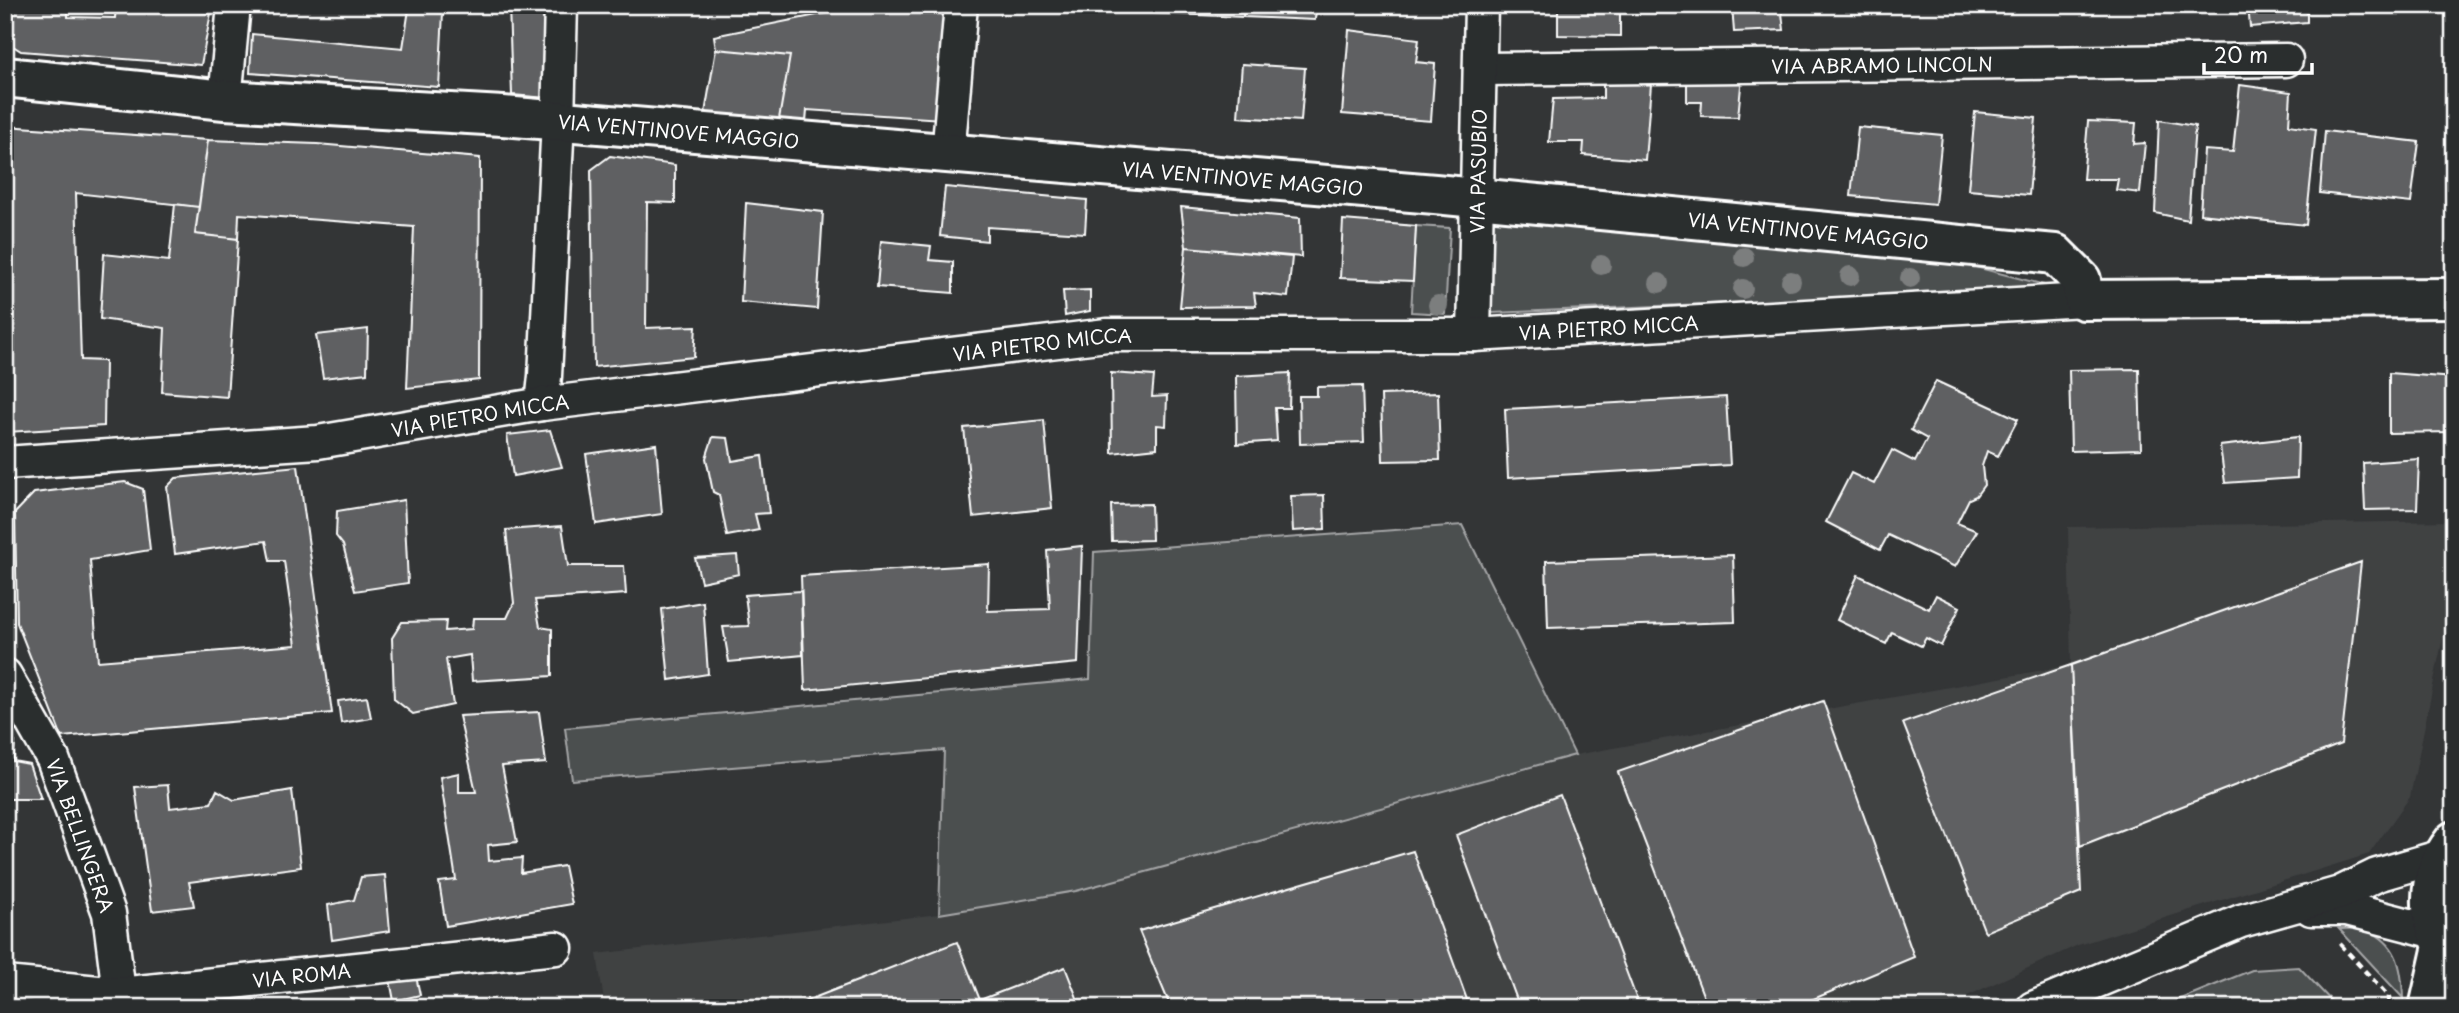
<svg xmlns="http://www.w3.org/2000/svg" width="2459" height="1013" viewBox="0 0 2459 1013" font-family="'Playpen Sans',sans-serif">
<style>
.built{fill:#404243}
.green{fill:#4c4f50;stroke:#a6a7a8;stroke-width:2}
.building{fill:#5f6162;stroke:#fff;stroke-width:2}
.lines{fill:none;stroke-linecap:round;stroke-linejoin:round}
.minor-casing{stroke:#fff;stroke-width:37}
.tertiary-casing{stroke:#fff;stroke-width:44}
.primary-casing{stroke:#fff;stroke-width:44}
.path{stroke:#fff;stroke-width:4.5;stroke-dasharray:7 5;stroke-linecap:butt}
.minor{stroke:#2a2d2e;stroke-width:32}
.tertiary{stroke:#2a2d2e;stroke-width:38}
.primary{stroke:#2a2d2e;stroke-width:38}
.tree{fill:#7c7e7e}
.labels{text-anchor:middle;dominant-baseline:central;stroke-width:5;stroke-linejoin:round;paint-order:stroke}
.street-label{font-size:19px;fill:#fff;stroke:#2a2d2e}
</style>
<rect width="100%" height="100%" fill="#333536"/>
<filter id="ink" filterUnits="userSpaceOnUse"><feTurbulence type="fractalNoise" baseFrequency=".0143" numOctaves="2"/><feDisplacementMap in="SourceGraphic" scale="14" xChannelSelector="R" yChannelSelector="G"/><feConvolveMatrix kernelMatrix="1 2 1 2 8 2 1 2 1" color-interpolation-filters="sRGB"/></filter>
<g filter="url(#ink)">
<path class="built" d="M2454,521V584L2410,797L2369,854L2078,945L1941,1008H605L597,954L939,914L1076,891L1575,755L2071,665L2068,527Z"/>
<path class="green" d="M1491,218L1941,258L2060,289L1492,313Z
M1416,226L1450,228L1445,314L1411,312Z
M1462,525L1575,755L1076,891L939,914L944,750L572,780L565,728L1090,679L1094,552Z
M2339,929C2347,929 2359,927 2366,930C2398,942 2402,968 2403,998Z
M2299,967L2338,1008H2158L2252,970Z"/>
<path class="building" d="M9,5H68V17L115,18L116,5H177V8L211,13L201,65L21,51L13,46Z
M509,5H548L547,98L512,95Z
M866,5H948L942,119L807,110L806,122L779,119L790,56L716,49L714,36Z
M1153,5H1244L1243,17L1152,13Z
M1244,5H1316L1315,20L1243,17Z
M1558,5H1620V36L1558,35Z
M1732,5H1781L1784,30L1734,32Z
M1821,5H1916L1821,9Z
M2248,5H2307V22L2250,27Z
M409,9L443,13L439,87L250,73L252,34L403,48Z
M1349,30L1419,39L1416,62L1435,64L1431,121L1342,114Z
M716,49L790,56L779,119H704Z
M1242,64L1305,68L1301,121L1238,117Z
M1742,76L1738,117L1701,116L1702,102H1687V78Z
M1603,83L1651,84L1645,160L1583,155L1584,142H1549L1553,99L1603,98Z
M2240,85L2291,92L2289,125L2316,129L2306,225L2200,214L2204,150L2233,152Z
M1975,112L2036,118L2029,195L1968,190Z
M2159,120L2195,126L2188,220L2155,213Z
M2088,121L2136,123L2134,144L2145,143L2140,193L2116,190L2118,179H2083Z
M5,126L208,140L199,207L76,193L81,360L105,361L104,426L7,432Z
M1858,127L1942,135L1935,204L1851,196Z
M2325,131L2419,142L2411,203L2320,193Z
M208,140L317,144L480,158L479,380L407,388L414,227L239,214L238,239L195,234Z
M610,156L675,165V203L647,202L646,328L696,326L694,357L594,367L591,170Z
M945,187L1087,200L1085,233L987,227V241L940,236Z
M746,203L823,212L817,309L741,302Z
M175,204L199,207L195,234L238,239L227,397L162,392L165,328L100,319L104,254L169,261Z
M1181,207L1300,218L1301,257L1186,247Z
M1343,220L1416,226L1413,281L1340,278Z
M881,241L931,246L929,260L953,262V293L877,287Z
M1186,247L1292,257L1288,297L1254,293L1256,306L1180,307Z
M1090,290V311L1065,316L1063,291Z
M368,329L367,373L323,378L316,335Z
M2139,369L2141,449L2071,451L2069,370Z
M1111,373L1154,376L1152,397L1167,396L1166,426L1157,425V448L1112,453Z
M1290,373L1289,408H1275L1277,441L1237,444L1236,376Z
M2389,373L2454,378V432L2389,433Z
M1936,381L2018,419L1998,456L1987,451L1982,466L1984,485L1976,496L1969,499L1957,523L1977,531L1955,567L1888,535L1880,550L1826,522L1851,473L1874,484L1892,450L1915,462L1927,439L1911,430Z
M1362,386L1364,442L1300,444L1299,396H1317V387Z
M1438,393L1440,460L1383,461L1381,395Z
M1726,397L1730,465L1508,478L1505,409Z
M1044,420L1052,508L973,517L964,428Z
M550,430L562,467L513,476L507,435Z
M713,437L728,438L732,461L762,456L769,513L755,514L759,530L727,536L719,495L713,492L706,458Z
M2298,437L2297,478L2225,483L2220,446Z
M656,444L662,514L596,524L586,454Z
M2419,459L2417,509L2365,510L2363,463Z
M298,466L332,713L62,737L17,623L15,513L34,493L125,482L143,489L150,550L90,560L98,661L296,645L284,561H270L266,541L175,554L167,487L176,478Z
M1324,495L1325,529L1293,531L1291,496Z
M404,500L408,583L355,591L343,545L336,536L337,511Z
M1151,504L1152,540L1112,541L1111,505Z
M562,526L568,566H624L626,594L535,600L540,627L552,629V676L472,681L470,655L446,659L453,705L413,714L394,699L392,638L402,622L446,621L445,631L472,629L473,618H507L514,603L506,530Z
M1082,546L1078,663L805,690L801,576L989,564L988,611L1050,609L1047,550Z
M737,555L739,574L701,582L695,558Z
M1733,555L1735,622L1548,628L1546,561Z
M2361,562L2341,744L2080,846L2071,665Z
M1858,575L1929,609L1936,595L1960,607L1941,646L1926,638L1921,646L1892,632L1886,644L1837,620Z
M801,591L803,655L729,662L723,627L749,626L745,595Z
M703,602L708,674L669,680L662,609Z
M2071,665L2081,892L1985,932L1903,723Z
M367,697L371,718L341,723L338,701Z
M1823,701L1914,957L1792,1008H1708L1618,772Z
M539,712L546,763L502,766L517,842L488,845L489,861L522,858L521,873L564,866L572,904L446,926L439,882L456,880L440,777L459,773V792H476L459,716Z
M5,740L15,742L13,761L29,764L41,799H5Z
M168,785L170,808L211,803L217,790L234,800L292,790L301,867L189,882L194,906L152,911L135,787Z
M1560,795L1640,1008H1520L1456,835Z
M1413,851L1470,1008H1171L1139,931Z
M385,875L390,931L332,940L328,905L354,900L361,877Z
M957,942L980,1000L1065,967L1081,1008H788Z
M416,976L420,995L394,1001L390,980Z"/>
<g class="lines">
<defs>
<g id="minor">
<path id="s1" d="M1480,69L2286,60"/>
<path d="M225,100L234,5"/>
<path d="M948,155L961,5"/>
<path id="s2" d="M1474,335L1481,5"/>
<path d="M542,404L545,376L558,121L561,5"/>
<path id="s3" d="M5,463L318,442L542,404L1107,335H1474L2084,300"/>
<path id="s4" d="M5,675L53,759L109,913L121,1008"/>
<path d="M2311,909H2347L2436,932"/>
<path id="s5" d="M5,983L119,994L556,948"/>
<path d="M2033,1008L2241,921L2340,893L2377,875L2442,856"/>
</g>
<g id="tertiary">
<path id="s6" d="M5,77L225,100L503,116L1435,194L2055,254L2081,280L2084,300L2454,298"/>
</g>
<path id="primary" d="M2454,841C2425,878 2424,924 2454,960
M2429,1008L2443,946"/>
</defs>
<use href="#minor" class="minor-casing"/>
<use href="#tertiary" class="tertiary-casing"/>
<use href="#primary" class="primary-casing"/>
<path class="path" d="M2340,944L2389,997L2387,1008"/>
<use href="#minor" class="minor"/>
<use href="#tertiary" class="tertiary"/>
<use href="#primary" class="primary"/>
</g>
<g class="tree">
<circle cx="1744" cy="257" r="10"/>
<circle cx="1601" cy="265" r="10"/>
<circle cx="1850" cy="276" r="10"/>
<circle cx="1910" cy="278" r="10"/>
<circle cx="1791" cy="281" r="10"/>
<circle cx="1659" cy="283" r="10"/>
<circle cx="1743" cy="289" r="10"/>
<circle cx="1438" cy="305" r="10"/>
</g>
</g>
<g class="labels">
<g class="street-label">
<text stroke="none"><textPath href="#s1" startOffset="402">VIA ABRAMO LINCOLN</textPath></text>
<text stroke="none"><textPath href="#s6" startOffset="676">VIA VENTINOVE MAGGIO</textPath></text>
<text stroke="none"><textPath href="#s2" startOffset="164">VIA PASUBIO</textPath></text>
<text stroke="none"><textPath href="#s6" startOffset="1242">VIA VENTINOVE MAGGIO</textPath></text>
<text stroke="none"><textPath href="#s6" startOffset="1810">VIA VENTINOVE MAGGIO</textPath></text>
<text stroke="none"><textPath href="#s3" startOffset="1612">VIA PIETRO MICCA</textPath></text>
<text stroke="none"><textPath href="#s3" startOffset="1045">VIA PIETRO MICCA</textPath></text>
<text stroke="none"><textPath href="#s3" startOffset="478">VIA PIETRO MICCA</textPath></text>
<text stroke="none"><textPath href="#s4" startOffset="178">VIA BELLINGERA</textPath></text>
<text stroke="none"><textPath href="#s5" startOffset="298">VIA ROMA</textPath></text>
</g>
</g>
<rect width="2459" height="1013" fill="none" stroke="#2a2d2e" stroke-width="28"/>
<rect x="14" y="14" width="2431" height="985" fill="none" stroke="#fff" stroke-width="2.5" filter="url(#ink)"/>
<path d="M2204 63v10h108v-10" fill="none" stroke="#ffffff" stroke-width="3.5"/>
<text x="2214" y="63" font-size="21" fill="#ffffff" stroke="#2a2d2e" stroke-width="5" paint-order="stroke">20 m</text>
</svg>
